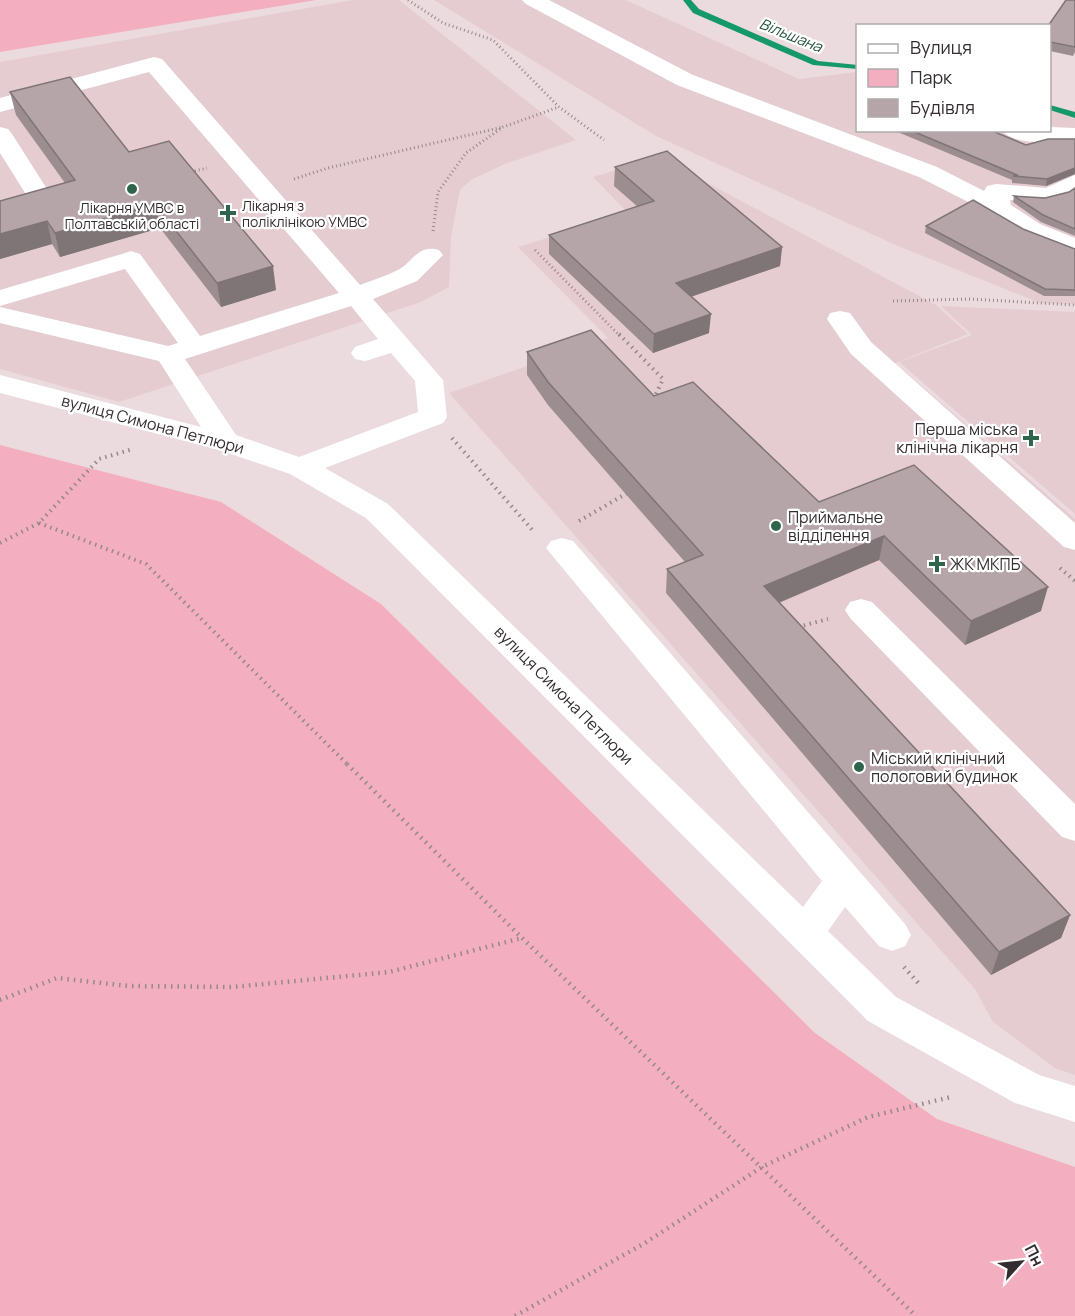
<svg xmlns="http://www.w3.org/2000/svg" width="1075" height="1316" viewBox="0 0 1075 1316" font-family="Manrope,sans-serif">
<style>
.built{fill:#e5ccd1}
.green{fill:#f3aebf}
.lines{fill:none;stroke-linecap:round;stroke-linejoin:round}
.stream{fill:#15996a;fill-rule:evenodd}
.path-far2{stroke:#95888b;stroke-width:3;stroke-dasharray:1 3;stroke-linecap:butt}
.path-far1{stroke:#95888b;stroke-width:4;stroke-dasharray:1.5 4.5;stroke-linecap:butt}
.path{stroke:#95888b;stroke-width:4.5;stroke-dasharray:1.5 5;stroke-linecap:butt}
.minor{fill:#fff;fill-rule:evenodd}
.wall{fill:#9c8e90}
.shaded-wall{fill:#7f7476}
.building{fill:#b5a5a8;stroke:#7f7476;stroke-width:1.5}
.poi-dot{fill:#2e654c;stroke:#fff;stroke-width:2}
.labels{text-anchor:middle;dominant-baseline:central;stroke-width:4.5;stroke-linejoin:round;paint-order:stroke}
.far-poi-label{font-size:14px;fill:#342d2f;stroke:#fff;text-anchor:start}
.far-water-label{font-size:15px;font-style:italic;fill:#1f4e39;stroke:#fff}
.street-label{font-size:16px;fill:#342d2f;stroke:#fff}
.poi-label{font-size:16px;fill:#342d2f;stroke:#fff;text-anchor:start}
</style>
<rect width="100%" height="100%" fill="#ecdbde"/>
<path class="built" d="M353,0H399L576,140L505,164L471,180L460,190L451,237L449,287L421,302L119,402L0,369V62Z
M434,0H626L799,79L857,72L858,130H1050V106L1075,117V304L1040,303L898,246L656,136Z
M659,157L936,305L968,334L895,363L1075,519V1075L1055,1068L993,1022L975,989L449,393L608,338L518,247L628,213L593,177Z
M941,306L1075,312V514L899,362L972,335Z"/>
<path class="green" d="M0,0H316L0,52Z
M0,445L221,502L381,604L815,1033L937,1119L1075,1167V1316H0Z"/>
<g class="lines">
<path class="stream" d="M683,0H691L699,9L818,61L858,65V69L813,65L693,13Z
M1050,105L1075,112V118L1050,110Z"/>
<path class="path-far2" d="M408,0L443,23L493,40L559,107L604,140
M191,172L207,168
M294,179L328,168L503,127
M433,231L438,192L466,153L503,127L559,107
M535,250L620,336
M893,301L970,299L1075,305"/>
<path class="path-far1" d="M619,334L663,379L655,396L651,398
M452,438L534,532
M579,521L629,492
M39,523L146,564L348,765
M0,543L39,523L99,459L133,449
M1060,568L1075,581
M798,627L828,619"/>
<path class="path" d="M347,764L522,938L916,1316
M904,967L921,986
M0,1000L57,978L129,986L233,987L389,972L522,938
M515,1316L645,1243L762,1167L868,1117L951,1097"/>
<path class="minor" d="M522,0H549L693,75L937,167L984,191L987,186L996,184L1046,188L1075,175V192C1050,206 1037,202 1010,200L1011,205L1040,224L1075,238V255L1022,234L990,213L919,177L677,85L526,4Z
M154,57L162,59L360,285C372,280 386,276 398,270C414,261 418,244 439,250L443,255L417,281L373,299L443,380L447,417L443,423L325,468L388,504L803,907L822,881L546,548L551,541L562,538L573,541L905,924L911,935L905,946L892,951L879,946L845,907L828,931L896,997L1039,1075L1075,1086V1122L1015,1103L868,1021L366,518L290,474L216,449L0,393V375L201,427L159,361L0,323V307L168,346L178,343L125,269L0,306V290L122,254L131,251L140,254L200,336L339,293L149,72L0,112V98ZM351,306L378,339L355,347L351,353L355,359L365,361L391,353L415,381L418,412L299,457L236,435L185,359Z
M0,127L8,129L12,134L54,200L51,205L0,218V203L27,196L0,153Z
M1050,127L1075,128V142C1057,142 1012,146 1002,130H1050Z
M840,311L850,313L871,342L1075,523V550L1064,547L851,354L827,319L830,313Z
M861,599L872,602L1075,804V841L1062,837L850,618L845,610L850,602Z"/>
</g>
<path class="wall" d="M1075,0V52L1073,56L1050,51V26Z
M10,92L129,152L276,290L221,307L160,228L60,257L52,244L0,259V201L65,183L16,115Z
M893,130H990L1026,145L1075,139V174L1046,186L1012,183V180Z
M615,167L782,247L780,266L691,297L709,333L653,353L549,254V235L638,207L614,186Z
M1075,188V236L1041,222L1013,202L1014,196L1045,198L1069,192Z
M926,226L1023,229L1075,249V296H1044L925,233Z
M527,352L654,396L819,502L1041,611L965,645L879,560L779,603L1070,915L1061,938L991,975L666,593L667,569L685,562L548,405L527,375Z"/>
<path class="shaded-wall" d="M1075,168V174L1046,186L1047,179Z
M155,204L160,228L60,257L55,233Z
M47,221L52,244L0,259V234Z
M782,247L780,266L675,302L676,283Z
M273,266L276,290L221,307L217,283Z
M711,314L709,333L653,353L654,334Z
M884,536L879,560L761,610L764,586Z
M1048,587L1041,611L965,645L971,621Z
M1070,915L1061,938L991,975L999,952Z"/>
<path class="building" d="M1066,0H1075V47L1050,42V26H1048Z
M70,77L129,152L169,141L273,266L217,283L155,204L55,233L47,221L0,234V201L75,180L10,92Z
M910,130H990L1026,145L1048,139H1075V168L1047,179L1013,176L1017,175Z
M667,151L782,247L676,283L711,314L654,334L549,235L654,201L615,167Z
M1075,188V229L1043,215L1014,196L1045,198L1069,192Z
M973,200L1023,229L1075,249V290L1045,289L926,226Z
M591,330L654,396L693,382L819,502L914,465L1048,587L971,621L884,536L764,586L1070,915L999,952L667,569L703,555L548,382L527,352Z"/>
<g class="poi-dot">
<circle cx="132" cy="189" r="6"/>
<path d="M225 204h6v6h6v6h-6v6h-6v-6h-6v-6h6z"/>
<path d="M1028 429h6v6h6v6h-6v6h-6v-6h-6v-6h6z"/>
<circle cx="776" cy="526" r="6"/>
<path d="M934 555h6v6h6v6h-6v6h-6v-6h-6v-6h6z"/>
<circle cx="859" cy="767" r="6"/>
</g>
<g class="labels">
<g class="far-poi-label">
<text x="242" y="205">Лікарня з<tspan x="242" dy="16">поліклінікою УМВС</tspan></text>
<text x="132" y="207" text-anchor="middle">Лікарня УМВС в<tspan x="132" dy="16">Полтавській області</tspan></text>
</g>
<g class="far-water-label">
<text transform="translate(791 35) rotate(22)">Вільшана</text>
</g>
<g class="street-label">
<text transform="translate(153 424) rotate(15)">вулиця Симона Петлюри</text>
<text transform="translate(564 695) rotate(45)">вулиця Симона Петлюри</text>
</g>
<g class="poi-label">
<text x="1018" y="429" text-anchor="end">Перша міська<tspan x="1018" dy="18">клінічна лікарня</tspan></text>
<text x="788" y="517">Приймальне<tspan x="788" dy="18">відділення</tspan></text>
<text x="950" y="564">ЖК МКПБ</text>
<text x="871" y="758">Міський клінічний<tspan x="871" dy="18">пологовий будинок</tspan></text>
</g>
</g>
<rect x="856" y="24" width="195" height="108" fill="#ffffff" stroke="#aeabac" stroke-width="1.5"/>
<rect x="868" y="44" width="30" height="9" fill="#ffffff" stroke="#aeabac" stroke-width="1.5"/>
<text x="910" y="54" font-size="18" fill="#342d2f">Вулиця</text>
<rect x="868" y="69" width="30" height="18" fill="#f3aebf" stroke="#aeabac" stroke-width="1.5"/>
<text x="910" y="84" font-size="18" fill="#342d2f">Парк</text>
<rect x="868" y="99" width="30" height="18" fill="#b5a5a8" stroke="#aeabac" stroke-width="1.5"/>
<text x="910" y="114" font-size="18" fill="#342d2f">Будівля</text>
<g transform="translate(1021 1262) rotate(63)" stroke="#ffffff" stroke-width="4.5" paint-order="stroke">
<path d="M0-4.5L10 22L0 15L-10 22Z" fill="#342d2f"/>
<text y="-9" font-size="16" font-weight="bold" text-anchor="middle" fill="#342d2f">Пн</text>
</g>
</svg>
